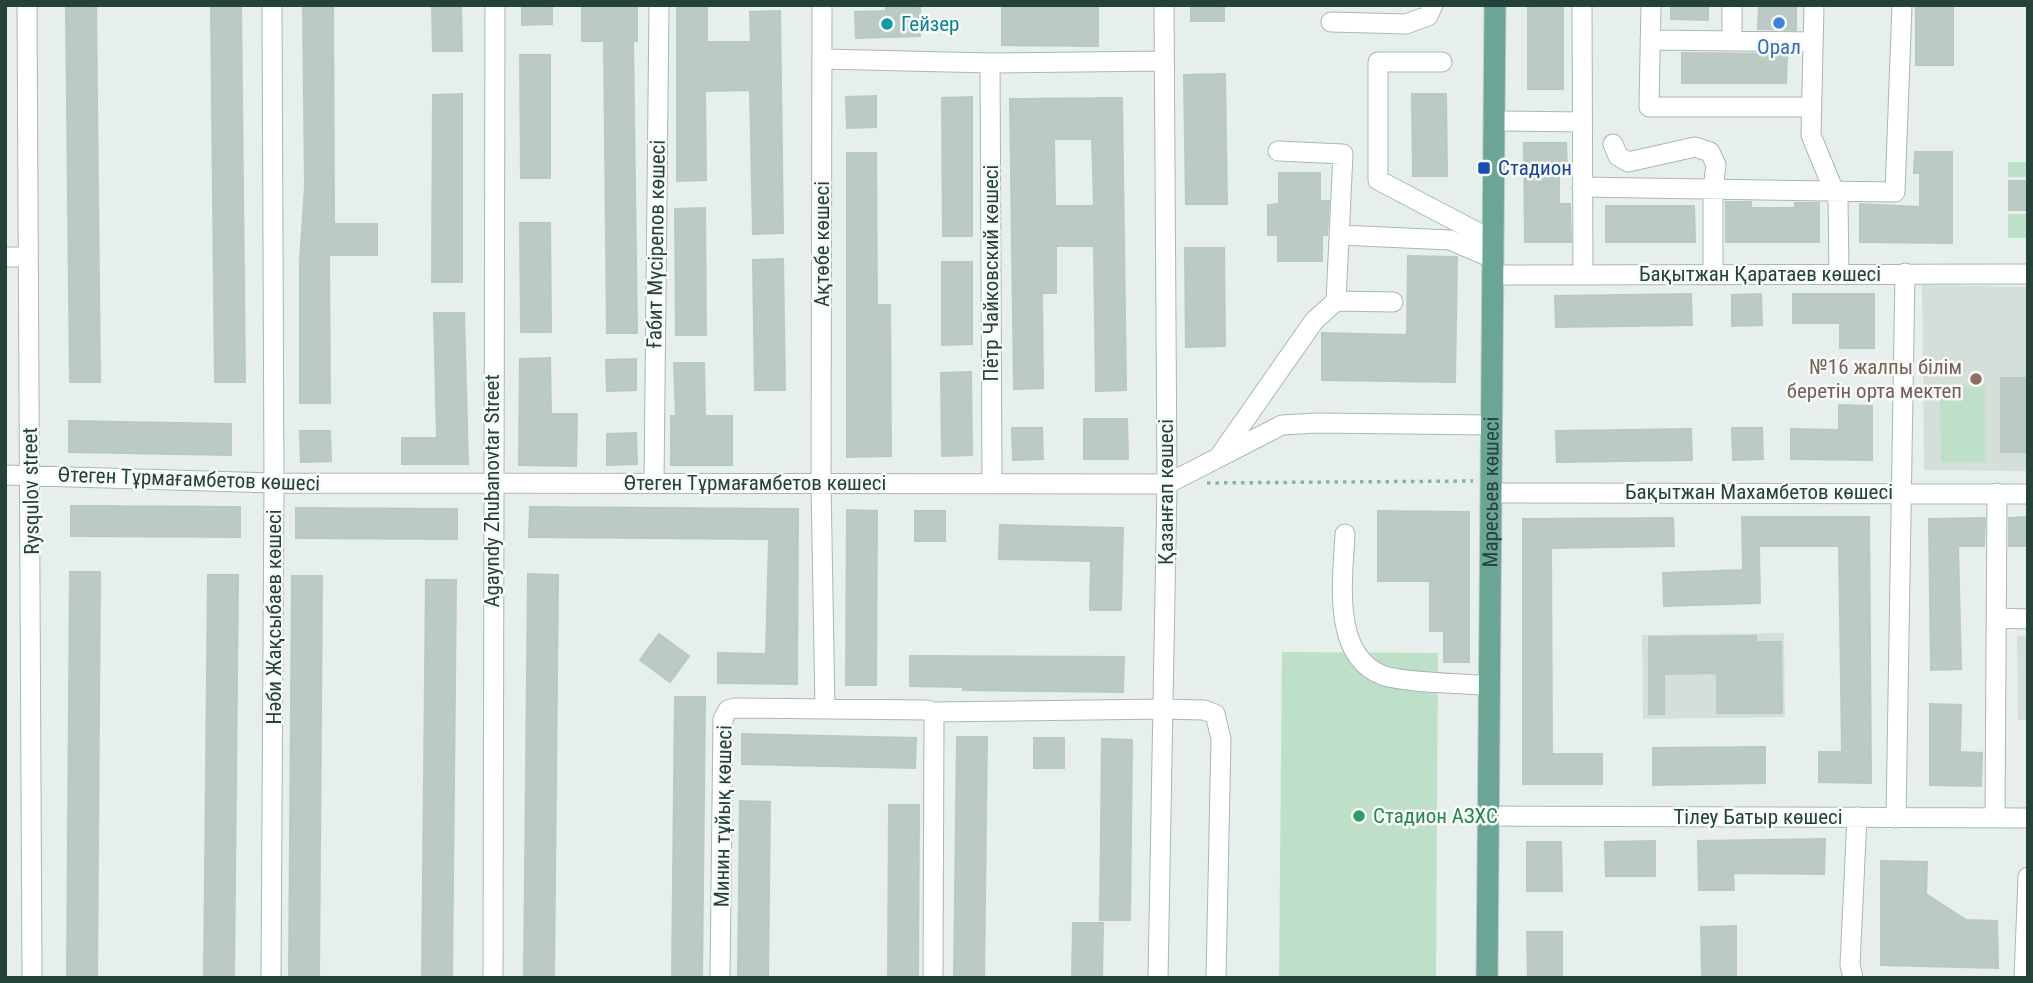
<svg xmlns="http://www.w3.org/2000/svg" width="2033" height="983" viewBox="0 0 2033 983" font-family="'Roboto Condensed',sans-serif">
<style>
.built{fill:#d4dfda}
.green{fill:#bfe0c8}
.building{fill:#bbcac4;stroke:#b8c9c2;stroke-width:2;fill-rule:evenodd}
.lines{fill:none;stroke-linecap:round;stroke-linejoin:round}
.minor-casing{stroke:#a8b8b2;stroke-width:21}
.major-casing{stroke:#c2cac8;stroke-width:23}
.path{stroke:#86b3a5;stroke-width:3.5;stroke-dasharray:3.5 5;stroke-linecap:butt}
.minor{stroke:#fff;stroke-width:19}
.major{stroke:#6aa596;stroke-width:21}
.shop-dot{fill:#3f7fe0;stroke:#f7fbf9;stroke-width:2.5}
.culture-dot{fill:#0f9aa8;stroke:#f7fbf9;stroke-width:2.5}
.transit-dot{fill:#1a4fb4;stroke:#f7fbf9;stroke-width:2.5}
.education-dot{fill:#8d6e63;stroke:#f7fbf9;stroke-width:2.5}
.leisure-dot{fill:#2e9e5b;stroke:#f7fbf9;stroke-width:2.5}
.labels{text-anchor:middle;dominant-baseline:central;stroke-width:5;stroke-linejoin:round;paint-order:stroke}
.culture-label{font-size:21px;fill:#0d838f;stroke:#f7fbf9;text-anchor:start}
.shop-label{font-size:21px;fill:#366cbe;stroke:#f7fbf9}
.transit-label{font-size:21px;fill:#164399;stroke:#f7fbf9;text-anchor:start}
.street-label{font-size:21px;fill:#24423a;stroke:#f7fbf9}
.education-label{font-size:21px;fill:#785e54;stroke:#f7fbf9;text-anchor:end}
.leisure-label{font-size:21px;fill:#27864d;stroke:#f7fbf9;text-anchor:start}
</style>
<rect width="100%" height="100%" fill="#e6efeb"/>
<path class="built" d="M1922,285L2028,287V471L1924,470Z
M1784,633L1785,717L1643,719L1642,635Z
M2017,636H2028V720H2018Z"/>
<path class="green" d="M2008,162H2028V177H2008Z
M2008,214H2028V238H2008Z
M1985,386L1986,462H1941L1940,387Z
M1282,652L1438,653L1436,978H1279Z"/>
<path class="building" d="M66,5H96L100,382H70Z
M211,5H241L245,382H215Z
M303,5H333L334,224H377V255H329L330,403H300V260L305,187Z
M432,5H461L462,51H433Z
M522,5H552V24L522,25Z
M582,5H637V41H633L637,333H607L604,41H582Z
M677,5H707V42H751L750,12L780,11L783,233L753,234L750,90L705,91L706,180L677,181Z
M886,5H920V36L856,38L855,12L886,11Z
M1191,5H1224V21H1191Z
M1528,5H1563V89H1528Z
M1671,5H1708V20L1671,19Z
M1759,5H1796V30L1758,29Z
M1916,5H1953V65H1916Z
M1002,7L1098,8V46L1002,45Z
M1682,53L1787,54L1786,83H1682Z
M520,55H550V178H521Z
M1225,74L1227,204H1186L1184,75Z
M462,94V282H432L433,95Z
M1412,94H1446L1447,176H1413Z
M876,96V127L847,128L846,97Z
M972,97V236H943L942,98Z
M1122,98L1126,390L1096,391L1094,246H1056V293H1042L1043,388L1014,389L1010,99ZM1054,139H1092L1094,206H1055Z
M1524,143H1566L1567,167H1559V204H1570L1571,242H1525Z
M1915,152H1952V243L1860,242V204L1920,207V173H1914Z
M847,153H876L877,305H890L891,456L847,457Z
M1279,173H1320V201H1329L1327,235H1322V261H1278V235H1268V205L1279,204Z
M2009,181H2028V210H2009Z
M1726,202H1751V208H1795V203H1819V242H1726Z
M1606,206H1694L1695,242H1606Z
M705,208L706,335H676L675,209Z
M520,223H550L551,332H521Z
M1185,248H1224L1225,346L1186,347Z
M1408,256L1457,257L1455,382L1322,380V333L1407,335Z
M783,259L785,390H755L753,260Z
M942,262H972V344L942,345Z
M1691,294L1692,325L1556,327L1555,296Z
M1761,294L1762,325L1732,326V295Z
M1793,294H1874V348H1840V323H1793Z
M434,313H464L468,464H402V438H437Z
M550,358L551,414H577L576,466L519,465L520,359Z
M636,359V390L607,391L606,360Z
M674,363H704L705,416H732V465H671V416H676Z
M971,372L972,455L942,456L941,373Z
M2001,378H2028V452H2001Z
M1839,405L1872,406V460L1791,459V429L1839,430Z
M1084,419H1127L1128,459H1084Z
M69,421L231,424V455L69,452Z
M1012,428H1042L1043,459L1013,460Z
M1732,428H1762L1763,459L1733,460Z
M1691,429L1692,460L1557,462L1556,431Z
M300,431H330L331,461L301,462Z
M636,433L637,464L607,465V434Z
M71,506L240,507V537L71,536Z
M530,507L798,509L797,684L718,683V653L766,654L769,539L529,537Z
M296,508L457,509V539L296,538Z
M847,510L877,511L876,685H846Z
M915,511H945V541H915Z
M1378,511L1469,512V662H1444V631H1430V581H1378Z
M1742,517H1869L1871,783L1819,782V752H1842L1839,546H1759L1760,603L1664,606L1663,573L1743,570Z
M2028,517V546H2009V518Z
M1673,518L1674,546L1551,548L1552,754H1602V784H1523V519Z
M1985,518L1984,546H1958L1961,669L1931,670L1929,519Z
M1000,525L1123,528L1121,610H1090L1091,561L999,559Z
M70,572H100L97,978H67Z
M528,574L558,575L554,978H524Z
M208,575H238L234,978H204Z
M292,576H322L319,978H289Z
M426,580H456L452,978H422Z
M659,634L689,656L670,682L640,660Z
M1756,636V642H1781L1782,713H1717V673L1664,674V714H1649V637Z
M910,656L1124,657L1123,692L963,690V687L910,686Z
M675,697H705L702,978H672Z
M1930,704L1961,705L1960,752L1982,753L1981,786L1930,785Z
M742,734L916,738L915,768L742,764Z
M957,737H987L984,978H954Z
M1034,738H1064V768H1034Z
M1102,739L1132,740L1130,920H1100Z
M1765,747V783L1653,785V748Z
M740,801L770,802L768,978H738Z
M889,805H919L918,978H888Z
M1825,839L1824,874L1733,873L1734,890H1699L1698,841Z
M1655,841V876H1606L1605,842Z
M1527,842H1561L1562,891H1527Z
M1881,861L1927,862L1926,894L1966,920L1997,921L1998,968L1881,965Z
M1073,923H1103L1102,978H1072Z
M1736,926V976H1702L1701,927Z
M1527,932H1562V978H1528Z"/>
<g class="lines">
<defs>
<path id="minor" d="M27,5L32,978
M822,5L821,483L825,709
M1582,5L1583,274
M1651,5L1649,107H1812
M1814,5L1811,135L1838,201L1839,274
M1331,22L1406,24L1428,16L1433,5
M1650,40L1813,42
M1732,41V5
M823,59L990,63L1163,61
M1442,62H1378V180L1492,240
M990,63L992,483
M1493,121L1582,122
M1613,144L1618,156L1628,162L1695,147L1710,152L1716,165L1713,189V274
M1582,187L1895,192L1902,5
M1339,235L1450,240L1492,258
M5,257H26
M1492,275L2028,274
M1336,301L1393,302
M1221,454L1314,321L1336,301L1343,154L1278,151
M5,475L274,483L1167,484L1282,425L1316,423L1492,425
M654,483L659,5
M1491,493L2028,494
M1345,534C1343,578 1331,655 1382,675C1402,683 1464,683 1489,686
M1998,618L2028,619
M932,712L1163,709L1204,710L1215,714L1221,739L1216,978
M1488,816L2028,818
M1896,818L1905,273
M1995,818L1997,493
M271,978L274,483L272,5
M493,978L495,5
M720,978L723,719L728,710L735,708L928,710L934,715L933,978
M1158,978L1167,484L1164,5
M1853,978L1850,965L1857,817
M2024,978L2028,877"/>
<g id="major">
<path id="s1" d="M1487,978L1495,5"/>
</g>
</defs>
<use href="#minor" class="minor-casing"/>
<use href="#major" class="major-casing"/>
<path class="path" d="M1207,483L1473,481"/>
<use href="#minor" class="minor"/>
<use href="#major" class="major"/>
</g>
<circle class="shop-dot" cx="1779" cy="23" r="7"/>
<circle class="culture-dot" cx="887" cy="24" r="7"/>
<rect class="transit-dot" x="1477" y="161" width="14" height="14" rx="3.5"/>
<circle class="education-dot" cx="1976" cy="379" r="7"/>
<circle class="leisure-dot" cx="1359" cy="816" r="7"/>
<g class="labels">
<g class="culture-label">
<text x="901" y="24">Гейзер</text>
</g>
<g class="shop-label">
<text x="1779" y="47">Орал</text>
</g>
<g class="transit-label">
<text x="1498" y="168">Стадион</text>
</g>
<g class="street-label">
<text transform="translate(656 244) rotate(-89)">Ғабит Мүсірепов көшесі</text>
<text transform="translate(822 244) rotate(-90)">Ақтөбе көшесі</text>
<text transform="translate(991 273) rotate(-90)">Пётр Чайковский көшесі</text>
<text x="1760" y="274">Бақытжан Қаратаев көшесі</text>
<text transform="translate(189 479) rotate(2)">Өтеген Тұрмағамбетов көшесі</text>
<text x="755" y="483">Өтеген Тұрмағамбетов көшесі</text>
<text transform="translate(31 491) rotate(-91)">Rysqulov street</text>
<text transform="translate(492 491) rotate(-90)">Agayndy Zhubanovtar Street</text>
<text stroke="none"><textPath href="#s1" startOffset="486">Маресьев көшесі</textPath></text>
<text transform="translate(1166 492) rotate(-90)">Қазанғап көшесі</text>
<text x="1759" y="492">Бақытжан Махамбетов көшесі</text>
<text transform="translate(274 617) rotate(-90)">Нәби Жақсыбаев көшесі</text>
<text transform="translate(723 816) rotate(-89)">Минин тұйық көшесі</text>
<text x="1758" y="817">Тілеу Батыр көшесі</text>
</g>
<g class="education-label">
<text x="1962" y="367">№16 жалпы білім<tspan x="1962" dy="24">беретін орта мектеп</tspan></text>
</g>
<g class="leisure-label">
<text x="1373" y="816">Стадион АЗХС</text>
</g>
</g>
<rect width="2033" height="983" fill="none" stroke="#24423a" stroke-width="14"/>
</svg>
